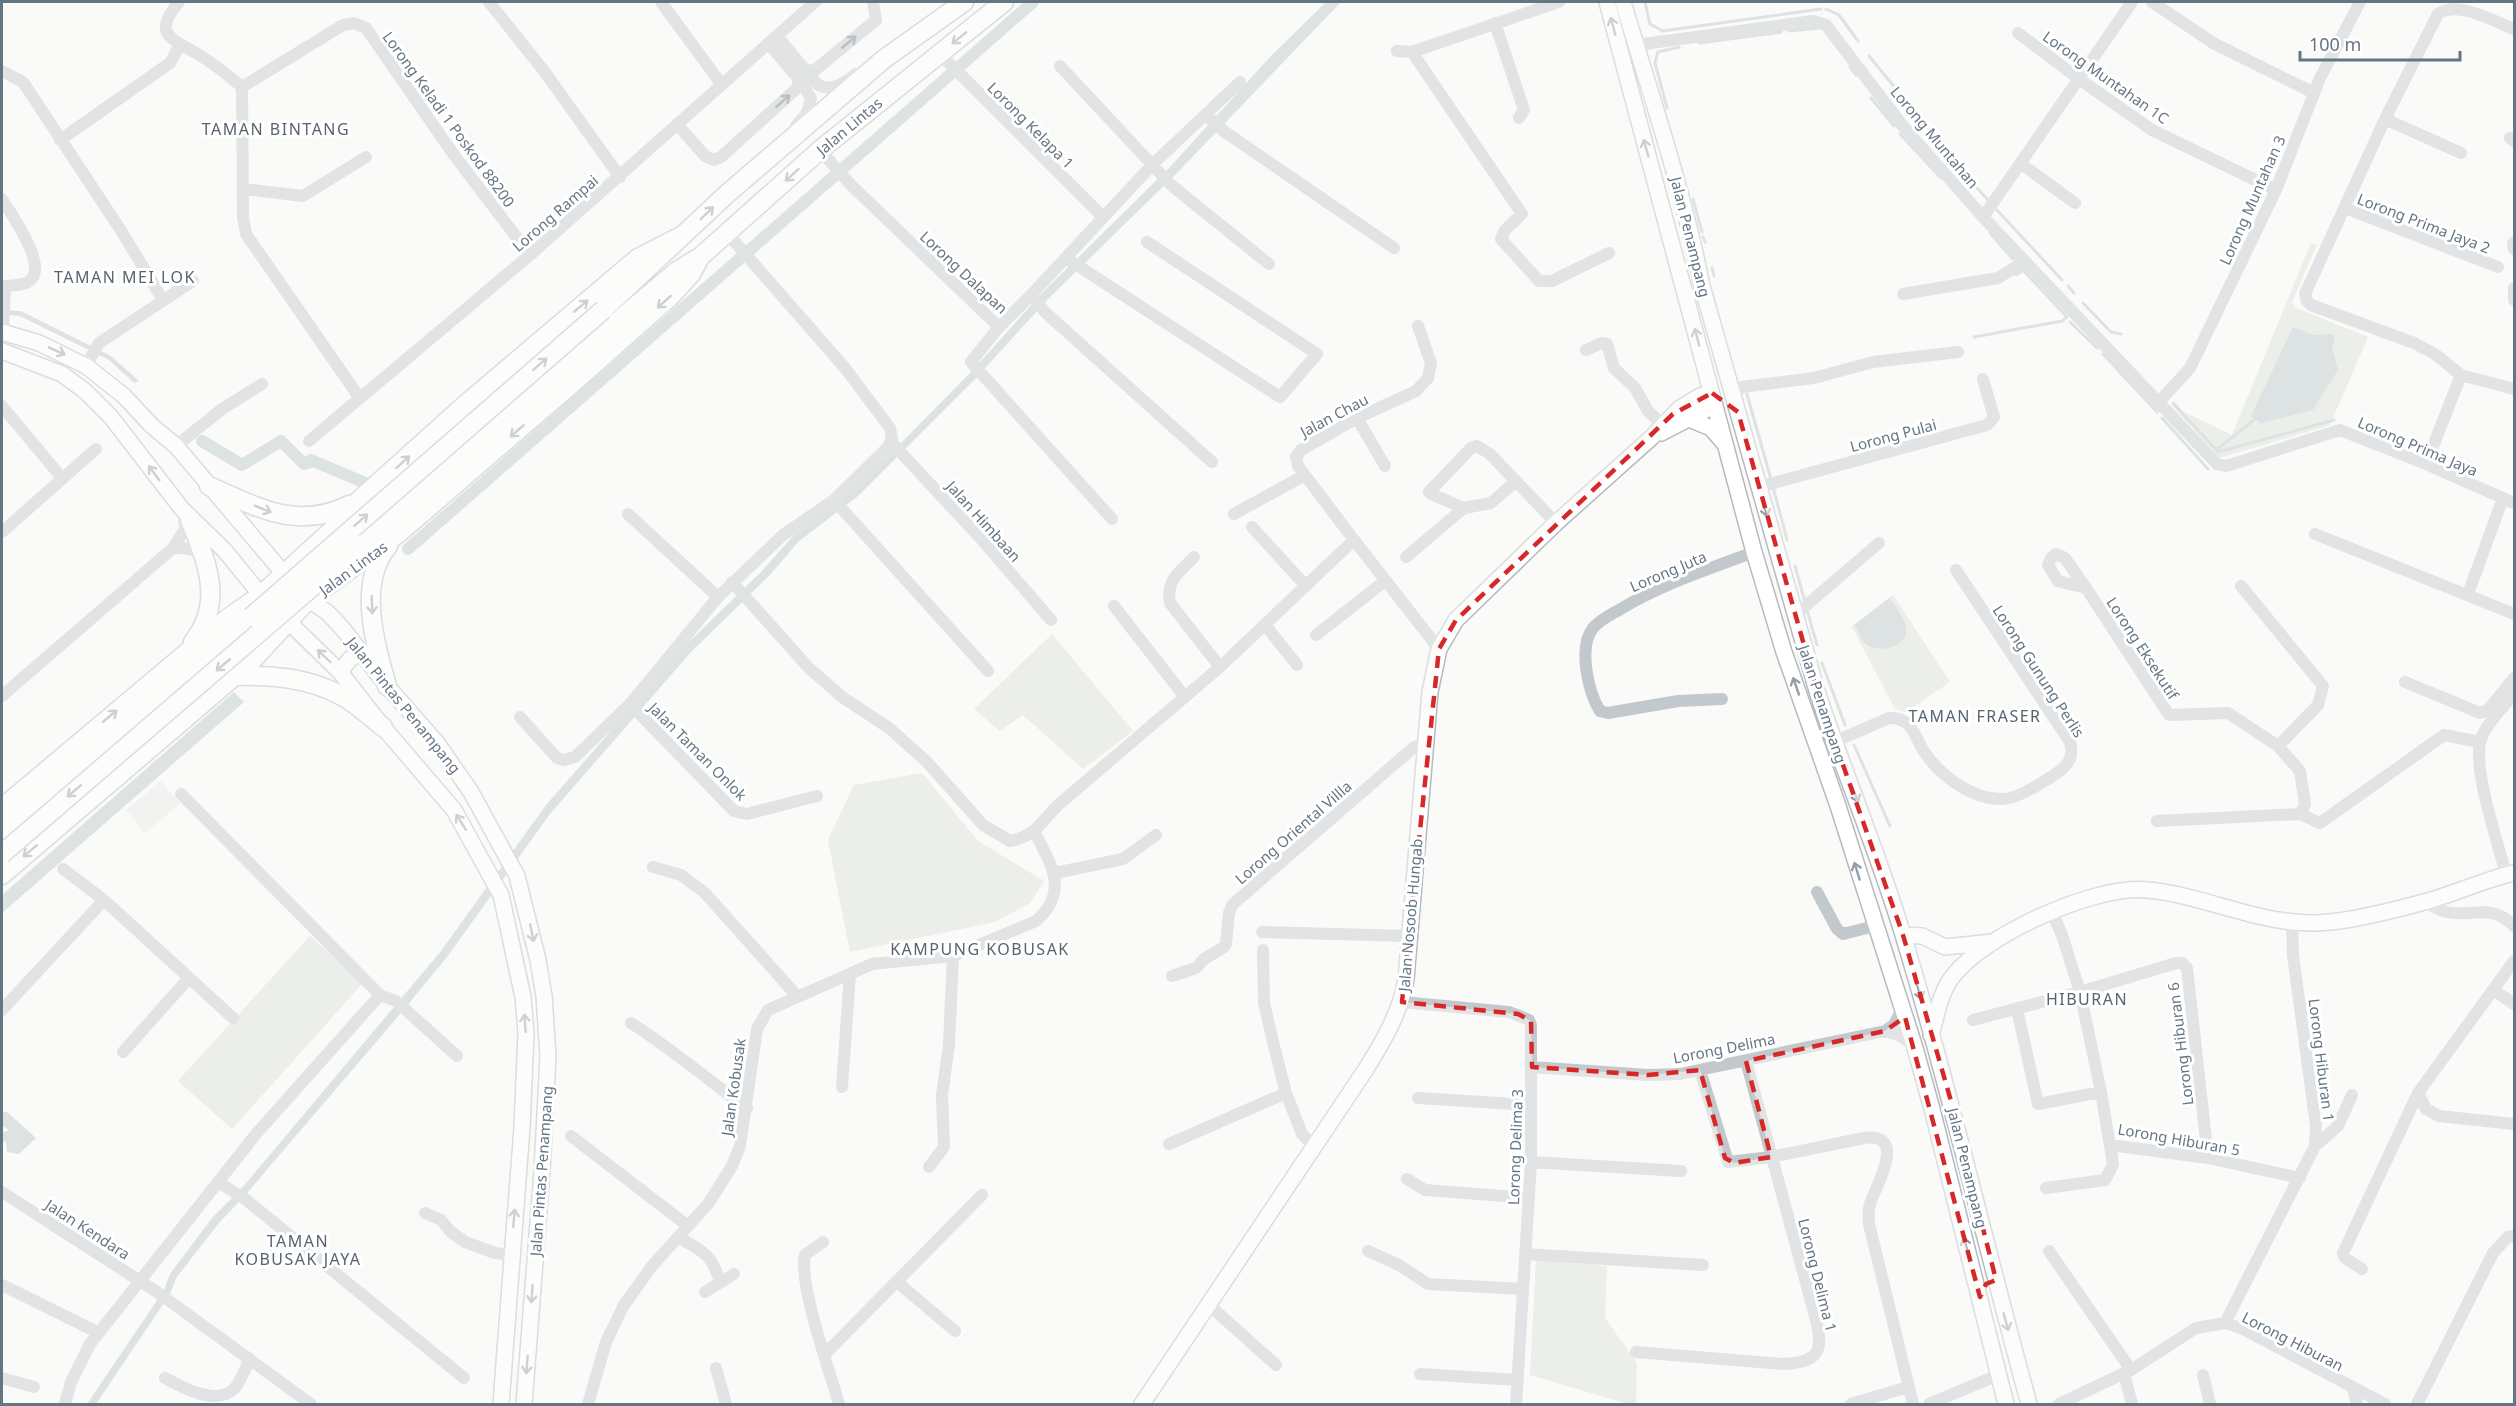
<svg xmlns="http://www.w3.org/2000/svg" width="2516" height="1406" viewBox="0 0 2516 1406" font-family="'Noto Sans',sans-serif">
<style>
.built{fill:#e8e9e9}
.green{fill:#dadfd7;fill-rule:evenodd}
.water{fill:#bbc7cb}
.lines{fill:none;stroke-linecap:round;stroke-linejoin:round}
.stream{stroke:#bbc7cb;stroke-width:3}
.canal{stroke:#bbc7cb;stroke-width:12}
.major-casing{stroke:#b5babe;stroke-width:18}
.highway-casing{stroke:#b4b9bd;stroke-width:21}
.minor{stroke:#c3c8cc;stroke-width:12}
.major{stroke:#fff;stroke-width:15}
.highway{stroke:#fff;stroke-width:18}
.highway-bridge-casing{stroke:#b4b9bd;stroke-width:21;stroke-linecap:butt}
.highway-bridge{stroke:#fff;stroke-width:18}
.oneway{stroke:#939fa8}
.oneway2{stroke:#6a7a87}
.marked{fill:none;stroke:#d62828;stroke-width:4.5;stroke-dasharray:12 8;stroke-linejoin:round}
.labels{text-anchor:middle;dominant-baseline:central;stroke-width:6;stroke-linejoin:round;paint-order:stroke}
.street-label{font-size:15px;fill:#657683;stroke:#fff}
.neighbourhood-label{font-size:16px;letter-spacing:1.5px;fill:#57646e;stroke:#fff}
</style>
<rect width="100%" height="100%" fill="#fafaf8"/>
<path class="built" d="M161,781L180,804L145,833L126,810Z"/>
<path class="green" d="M2311,243L2317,245L2292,302L2294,307L2368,337L2330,425L2220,458L2171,405L2175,401L2182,411L2232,435ZM2293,327C2304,331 2316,339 2327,334L2335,341L2332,346L2337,370L2313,410Z
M1893,595L1950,682L1906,712L1895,709L1852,627L1854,625L1863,641L1901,615L1889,598Z
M1052,634L1133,731L1083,769L1023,715L1000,731L974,709Z
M922,773L978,841L1044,881L1030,903L995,922L850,952L828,840L854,785Z
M310,936L363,983L232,1129L178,1081Z
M1536,1260L1607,1266L1605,1318L1637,1363L1636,1404H1628L1530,1375Z"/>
<path class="water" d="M1326,2H1341L1176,174L1048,299L976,378L858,496L798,542L769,576L691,652L550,814L447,957L401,1013L247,1193L219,1223L176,1278L170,1294L96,1404H87L164,1290L170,1274L212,1218L242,1188L441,951L546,805L688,643L762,571L793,536L853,489L895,449L972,371L1041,294L1170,167L1270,57Z
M2,310L21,311L111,356L139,381L134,383L109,360L20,316L2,314Z
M2293,327L2314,335L2333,334L2335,341L2332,346L2338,370L2313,410L2261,423L2251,416Z
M1889,598C1896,607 1904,616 1906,627C1910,646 1880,654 1867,645C1861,641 1858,631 1854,625Z
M234,692L244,702L2,913V895Z
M2,1112H7L36,1138L19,1154L7,1152L6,1142L2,1141V1133L9,1130L2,1125Z"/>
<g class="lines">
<path class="stream" d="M1645,2L1650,24L1663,31L1821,9
M1826,9L1839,15L1858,41
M1789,31L1818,28
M1699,43L1781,32
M1869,56L1946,150
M1850,67L1856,75
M1871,98L1894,126
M1667,108L1655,63L1658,52L1679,47
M1900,134L1941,178
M1952,161L1990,202
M1693,199L1702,232
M1997,210L2062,280
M1990,233L2013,259
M1703,237L1705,242
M1712,268L1714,276
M2068,286L2074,293
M2083,303L2111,332L2121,334
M2070,322L2097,348
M1974,337L2062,321L2067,317L2023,270L2016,275
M2103,354L2157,412
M1746,391L1771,479
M2173,403L2218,452L2334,420
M2162,418L2208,469
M2216,450L2255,419
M1773,487L1781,517
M1782,519V521
M1783,524L1787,540
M1795,566L1805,602
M1807,610L1817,645
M1822,663L1845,725
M1854,745L1890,826"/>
<path class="canal" d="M202,441L242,465L281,441L304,464L308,463L311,460L363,482
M408,549L1033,2"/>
<defs>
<path id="major" d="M1607,2L1754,552L1784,652L1838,806L1915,1048L1932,1109L2006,1404
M1623,2C1651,96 1683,189 1702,286L1817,691C1844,773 1878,852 1903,935C1950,1090 1986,1248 2029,1404
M2,332L39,343L86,366L124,396L152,426L176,446L284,574L308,600L327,612L343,629L387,686L437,743L471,792L517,876L538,960L544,996L548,1056L542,1171L524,1404
M2,351L62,374L85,391L111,417L182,509L225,551L261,595L340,672L383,727L454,810L501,895L523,997L526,1033L522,1127L501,1404
M1689,419L1711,428L1724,443
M1661,433L1715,405
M340,672L350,659L362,652
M1903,935L1922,936L1945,947L1993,942
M1931,1035C1937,1015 1940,992 1953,976C1984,935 2096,884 2148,890C2210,896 2266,929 2330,922C2360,919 2395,910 2424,902C2454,894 2483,880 2514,873
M1142,1404L1366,1069C1384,1040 1400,1013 1406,979L1430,692L1439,649L1456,620L1556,523L1651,438L1679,409L1700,396L1711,393"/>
<path id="highway" d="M603,310L728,193L884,59L964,2
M209,486C257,507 297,531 349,505
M190,519C206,561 225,602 193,642
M362,544L633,308L677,271L700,257L820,150L1004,2
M233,676C271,675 307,677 342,696C357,704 370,717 383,727
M387,686C375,644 357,583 388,546
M2,808L228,618L261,595L331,531L358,501L467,403L638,258L683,235
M2,830L251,617
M2,875L250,663L308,600L399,533L574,382L670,297L691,274L700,257"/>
</defs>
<use href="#major" class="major-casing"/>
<use href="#highway" class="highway-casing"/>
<path class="minor" d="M179,2C148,38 178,40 204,58C217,66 230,77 242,87L243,217L246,234L359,397
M489,2L544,71L620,177
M661,2L722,85
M2152,2L2213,43L2314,93
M1495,23L1524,110L1519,118
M2514,29C2493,21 2458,0 2438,14L2385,119L2305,294L2307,301L2311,305L2414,343L2435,354L2461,375L2514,389
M2018,33L2079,79L2152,130L2276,190
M777,36L817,84C831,93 844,83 856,74
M769,44L798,78L811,98L807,113L796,126
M1636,45L1813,21L1826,25L1902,125L1983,217L2217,464L2226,466L2340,430L2426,464L2514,503
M1397,51L1412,52L1559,2
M1412,52L1522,214L1505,230L1501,239L1539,281H1552L1609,253
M937,55L947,61L1103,217
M1060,66L1171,185L1269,264
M2,71L23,82L120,229L163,300
M807,71L815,70L876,20L873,2
M242,87L343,25L354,23L366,28L454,155L530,255
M1206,115L1225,132L1394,248
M2385,119L2461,153
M677,124L705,156L714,160L721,157L795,90L798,85V78
M2510,138L2514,141
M60,140L170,63L179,46
M820,150L851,185L999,327L1031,295L1153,164L1240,82
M2020,163L2075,203
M243,189L303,196L366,157
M2,199C11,214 51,269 28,282C22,286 12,285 5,286L3,332
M2345,208L2498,267
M1983,217L2132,2
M727,233L845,368L890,428L893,444L983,541L1051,620
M2513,243L2514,249
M1066,258L1280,397L1317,354L1147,242
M2514,288V300
M1903,294L1998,278L2025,261
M1031,295L1046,313L1212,462
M999,327L971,362L1112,519
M1586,350L1602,343L1607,344L1614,368L1635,388L1648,411L1663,425
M86,366L99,343L193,281
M1734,394L1742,387L1814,378L1873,362L1958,352
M2159,402L2190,368L2276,190L2320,78L2360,2
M2,406L62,478
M1357,418L1385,466
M309,441L530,255L815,2
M176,446L222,409L262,384
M2426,464L2461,375
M1759,487L1987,425L1994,417L1983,379
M834,500L988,671
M1464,508L1431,494L1429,492L1471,448L1477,446L1490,454L1556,523
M628,514L718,597L783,535L834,500L888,447L891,441
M1234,514L1305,475
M1252,527L1305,585
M2,532L96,449
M2315,534L2514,614
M1354,540L1298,466L1296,457L1301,450L1357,418L1416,391L1428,378L1431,363L1418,326
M173,548C186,548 196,548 204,559
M2056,554L2065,558L2086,588L2058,581L2048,565L2051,558Z
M1194,557C1179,573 1166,579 1170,603L1220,667
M1406,557L1464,508L1491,503L1515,482
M732,582L808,667L842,697L889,728L927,762L983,825L1010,841C1036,836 1040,823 1057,806L1220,667L1354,540L1439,649
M2241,586L2323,686L2318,705L2278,746
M2086,588L2169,715L2228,713L2278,746L2300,771L2305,804L2300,814
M2468,594L2503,498
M1114,606L1185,697
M1795,615L1879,543
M1266,626L1297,665
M1316,635L1385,581
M2405,682L2480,713L2489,709L2514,678
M2,696L173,548L185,529L184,516
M1722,699L1678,701L1608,713L1600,711C1588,692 1578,647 1593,628C1600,620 1610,615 1619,610C1661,584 1709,569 1754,552
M630,704L734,811L747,814L817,796
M520,717L557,758L565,760L575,757L630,704L718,597
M1834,742L1889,718C1911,717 1914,734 1923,750C1939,775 1972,800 2003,799C2018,799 2045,781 2057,773C2069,765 2074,756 2070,742L1956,570
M181,794L380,995L396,1001L457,1056
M2157,821L2300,814L2320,823L2444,735L2480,742
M653,867L681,875L704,892L797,996
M63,869L104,900L233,1018
M1055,873L1123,859L1156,835
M2506,874C2498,843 2474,774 2480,743C2483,726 2504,707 2514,694
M1817,892L1837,929L1843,934L1875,926
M2424,902C2431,905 2439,910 2446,912C2473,918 2489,902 2514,926
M1262,932L1410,936
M1263,950L1264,1003L1274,1046L1286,1093L1302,1134L1314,1146
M1172,976L1196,968L1204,959L1224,947L1226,944L1229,913L1233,904L1413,748L1428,741
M2494,990L2514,1004
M1402,1002L1509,1012L1529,1020L1531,1025V1162L1516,1404
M2017,1009L2038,1104L2101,1092
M2,1010L104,900
M1973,1020L2080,992L2176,963H2182L2187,968L2208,1158
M631,1023C672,1049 708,1080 747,1108
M1885,1031L1901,1036L1915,1047
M123,1052L189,978
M1532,1067L1648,1075L1680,1074L1885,1031L1894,1025L1902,1009
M1700,1070L1728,1162L1771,1157L1864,1138C1907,1132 1878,1183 1871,1201C1868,1209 1868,1216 1869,1224L1913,1404
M842,1087L850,974
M2418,1093L2426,1109L2439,1116L2514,1124
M1418,1098L1531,1105
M571,1136L688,1226
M1169,1144L1286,1093
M2110,1145L2208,1158L2300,1178
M2315,1146L2338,1126L2352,1095
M1531,1162L1681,1171
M929,1167L944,1147L942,1095L949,1045L953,956
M1407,1179L1425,1190L1529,1198
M218,1182L245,1199L464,1378
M2046,1188L2105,1180L2113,1164L2101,1092L2080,992L2062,935L2052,912
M2,1192L157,1292L311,1404
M425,1213L441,1220L451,1232L465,1242L495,1253L511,1255
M678,1237C703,1252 710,1252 720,1281
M823,1242L805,1255C798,1283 830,1372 839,1404
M1368,1251L1399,1265L1428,1284L1523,1289
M2049,1251L2131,1370
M1525,1254L1703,1265
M2362,1269L2345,1258L2343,1253L2418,1093L2514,961
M896,1281L955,1331
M2,1285L99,1333
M705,1292L734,1274
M1209,1305L1276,1365
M2225,1323L2315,1146L2316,1126L2293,955L2292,923
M1636,1352L1784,1364C1818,1362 1824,1352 1816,1320L1746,1061
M825,1354L982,1195
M716,1368L726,1404
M2124,1373L2132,1404
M1420,1374L1518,1380
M2203,1375L2210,1404
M2,1378L34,1387
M165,1378C183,1388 216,1406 234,1389C241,1381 245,1369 250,1359
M2353,1389L2357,1404
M65,1404L71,1382L90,1344L256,1134L380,995
M588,1404L606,1342L624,1305L652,1266L708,1204L732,1166L740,1146L757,1029L768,1010L872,964L953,956L1036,921C1070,891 1051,864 1034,831
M1851,1404L1908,1387
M1929,1404L1998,1375
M2059,1404L2131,1370L2196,1328L2225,1323L2241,1328L2385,1404
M2417,1404L2493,1253L2508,1237L2514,1236"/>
<use href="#major" class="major"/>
<use href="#highway" class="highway"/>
<defs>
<path id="highway-bridge" d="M251,617L603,310
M2,854L362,544"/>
</defs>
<use href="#highway-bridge" class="highway-bridge-casing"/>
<use href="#highway-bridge" class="highway-bridge"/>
</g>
<defs><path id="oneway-shaft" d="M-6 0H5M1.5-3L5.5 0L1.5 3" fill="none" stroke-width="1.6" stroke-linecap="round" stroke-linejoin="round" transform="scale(1.5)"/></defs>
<g class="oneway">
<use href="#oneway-shaft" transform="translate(1613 26) rotate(-105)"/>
<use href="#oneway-shaft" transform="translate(959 38) rotate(141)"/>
<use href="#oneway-shaft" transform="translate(1646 148) rotate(-106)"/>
<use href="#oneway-shaft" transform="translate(792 175) rotate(138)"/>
<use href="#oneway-shaft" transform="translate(707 213) rotate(-44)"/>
<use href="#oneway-shaft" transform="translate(664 302) rotate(138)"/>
<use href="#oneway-shaft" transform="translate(581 306) rotate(-40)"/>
<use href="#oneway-shaft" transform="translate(1697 337) rotate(-105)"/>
<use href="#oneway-shaft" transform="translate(57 351) rotate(24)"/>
<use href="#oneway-shaft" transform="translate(540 364) rotate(-41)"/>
<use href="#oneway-shaft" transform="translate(517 431) rotate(139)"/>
<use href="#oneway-shaft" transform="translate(403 462) rotate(-42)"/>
<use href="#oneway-shaft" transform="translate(154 473) rotate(-127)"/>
<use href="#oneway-shaft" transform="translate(1765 508) rotate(75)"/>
<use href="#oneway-shaft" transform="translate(263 509) rotate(22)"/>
<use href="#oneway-shaft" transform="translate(361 520) rotate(-41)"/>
<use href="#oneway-shaft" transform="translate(372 605) rotate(88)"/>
<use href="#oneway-shaft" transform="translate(324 656) rotate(-136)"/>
<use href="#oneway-shaft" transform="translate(223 665) rotate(140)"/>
<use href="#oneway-shaft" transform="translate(1796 686) rotate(-109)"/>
<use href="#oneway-shaft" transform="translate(110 716) rotate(-40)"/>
<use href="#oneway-shaft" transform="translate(74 791) rotate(140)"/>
<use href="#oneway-shaft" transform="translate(1855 794) rotate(68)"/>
<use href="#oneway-shaft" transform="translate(461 822) rotate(-122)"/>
<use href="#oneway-shaft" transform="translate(30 851) rotate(140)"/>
<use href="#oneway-shaft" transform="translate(1857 871) rotate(-107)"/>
<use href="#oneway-shaft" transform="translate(532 933) rotate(78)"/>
<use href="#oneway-shaft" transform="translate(1919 991) rotate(74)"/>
<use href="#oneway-shaft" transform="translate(525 1023) rotate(-94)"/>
<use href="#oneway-shaft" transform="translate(514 1218) rotate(-85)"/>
<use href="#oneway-shaft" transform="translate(1966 1246) rotate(-105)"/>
<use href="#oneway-shaft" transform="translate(532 1294) rotate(94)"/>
<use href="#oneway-shaft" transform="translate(2006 1322) rotate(74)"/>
<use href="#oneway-shaft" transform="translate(527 1365) rotate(94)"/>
</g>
<g class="oneway2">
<use href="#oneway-shaft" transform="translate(849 42) rotate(-40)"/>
<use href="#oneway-shaft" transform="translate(783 101) rotate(-42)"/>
</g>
<path d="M0 0H2516V1406H0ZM1712,393L1738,412L1817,691L1903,935L1951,1101L1996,1280L1986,1284L1980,1297L1905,1017L1885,1031L1746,1061L1771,1157L1734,1163L1725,1158L1700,1070L1648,1075L1532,1067L1531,1021L1518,1014L1402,1002L1439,649L1456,620L1673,414Z" fill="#fafaf8" fill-opacity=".55" fill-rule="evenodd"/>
<path class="marked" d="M1712,393L1738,412L1817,691L1903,935L1951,1101L1996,1280L1986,1284L1980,1297L1905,1017L1885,1031L1746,1061L1771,1157L1734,1163L1725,1158L1700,1070L1648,1075L1532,1067L1531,1021L1518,1014L1402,1002L1439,649L1456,620L1673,414Z"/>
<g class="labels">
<g class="street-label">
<text transform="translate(2106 77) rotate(35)">Lorong Muntahan 1C</text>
<text transform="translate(449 119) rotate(54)">Lorong Keladi 1 Poskod 88200</text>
<text transform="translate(1031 125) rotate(45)">Lorong Kelapa 1</text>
<text transform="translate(849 126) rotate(-40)">Jalan Lintas</text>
<text transform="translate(1935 137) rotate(50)">Lorong Muntahan</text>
<text transform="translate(2252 200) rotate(-66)">Lorong Muntahan 3</text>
<text transform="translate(555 213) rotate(-41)">Lorong Rampai</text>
<text transform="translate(2424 223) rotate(21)">Lorong Prima Jaya 2</text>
<text transform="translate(1691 237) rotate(76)">Jalan Penampang</text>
<text transform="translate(964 272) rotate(43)">Lorong Dalapan</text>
<text transform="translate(1334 415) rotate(-28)">Jalan Chau</text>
<text transform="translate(1893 435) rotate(-15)">Lorong Pulai</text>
<text transform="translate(2418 446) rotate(23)">Lorong Prima Jaya</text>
<text transform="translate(984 521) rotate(48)">Jalan Himbaan</text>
<text transform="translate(353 568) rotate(-36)">Jalan Lintas</text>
<text transform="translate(1668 571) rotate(-23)">Lorong Juta</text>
<text transform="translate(2143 648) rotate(57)">Lorong Eksekutif</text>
<text transform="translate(2039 671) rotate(57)">Lorong Gunung Perlis</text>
<text transform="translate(1823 704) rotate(72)">Jalan Penampang</text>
<text transform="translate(404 705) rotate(51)">Jalan Pintas Penampang</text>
<text transform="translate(698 751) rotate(45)">Jalan Taman Onlok</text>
<text transform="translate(1293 832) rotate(-41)">Lorong Oriental Villla</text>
<text transform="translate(1410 915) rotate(-85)">Jalan Nosoob Hungab</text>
<text transform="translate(2180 1044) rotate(-97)">Lorong Hiburan 6</text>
<text transform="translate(1724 1048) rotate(-11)">Lorong Delima</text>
<text transform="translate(2322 1060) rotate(83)">Lorong Hiburan 1</text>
<text transform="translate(733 1087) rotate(-82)">Jalan Kobusak</text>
<text transform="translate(2179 1139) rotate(10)">Lorong Hiburan 5</text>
<text transform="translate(1515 1147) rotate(-88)">Lorong Delima 3</text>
<text transform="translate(1968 1168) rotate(76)">Jalan Penampang</text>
<text transform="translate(541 1171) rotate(-86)">Jalan Pintas Penampang</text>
<text transform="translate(88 1229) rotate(33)">Jalan Kendara</text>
<text transform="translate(1818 1275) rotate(76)">Lorong Delima 1</text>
<text transform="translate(2293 1341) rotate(27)">Lorong Hiburan</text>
</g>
<g class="neighbourhood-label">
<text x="276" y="129">TAMAN BINTANG</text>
<text x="125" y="277">TAMAN MEI LOK</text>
<text x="1975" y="716">TAMAN FRASER</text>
<text x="980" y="949">KAMPUNG KOBUSAK</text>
<text x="2087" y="999">HIBURAN</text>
<text x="298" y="1241">TAMAN<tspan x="298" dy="18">KOBUSAK JAYA</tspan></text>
</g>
</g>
<rect width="2516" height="1406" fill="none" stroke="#657683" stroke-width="6"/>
<path d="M2300 51v9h160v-9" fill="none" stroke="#657683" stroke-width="3"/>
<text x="2309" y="51" font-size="18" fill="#657683" stroke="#ffffff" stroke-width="4.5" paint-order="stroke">100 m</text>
</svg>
